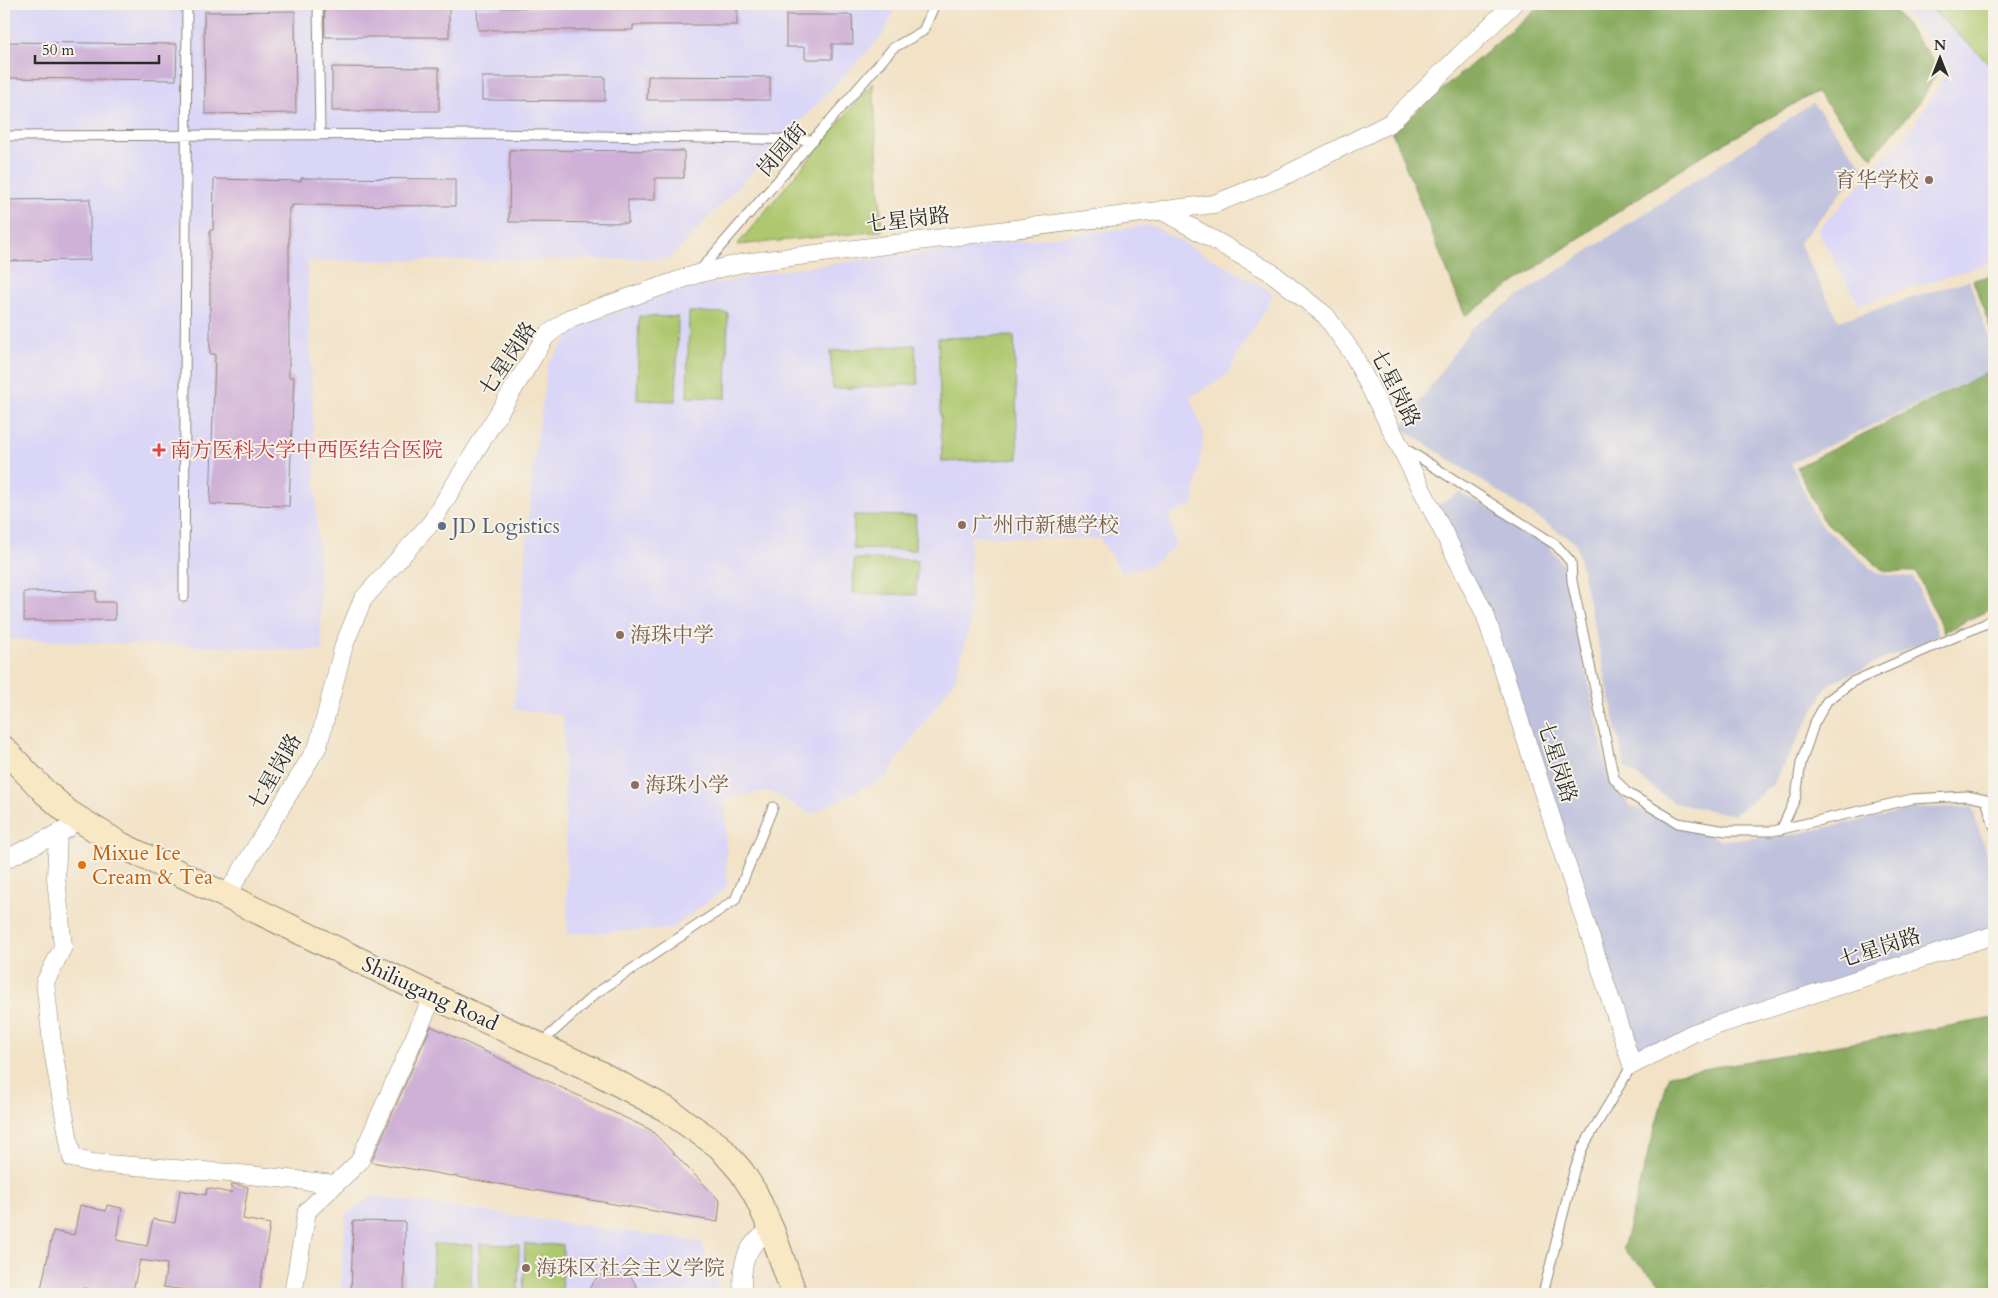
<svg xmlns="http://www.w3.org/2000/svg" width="1998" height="1298" viewBox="0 0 1998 1298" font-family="Cardo,'Noto Serif SC',serif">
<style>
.built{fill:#dad6f7}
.industrial{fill:#c0c2dd}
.green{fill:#adc86e;stroke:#6c7a4c}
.forest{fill:#8aac61;stroke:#5a6c46}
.building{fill:#cfb1d7}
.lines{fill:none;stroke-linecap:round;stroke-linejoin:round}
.service-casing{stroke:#8e8678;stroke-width:11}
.minor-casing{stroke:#8e8678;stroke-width:19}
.secondary-casing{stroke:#8e8678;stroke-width:27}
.service{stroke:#fff;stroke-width:9}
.minor{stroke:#fff;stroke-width:18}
.secondary{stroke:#f8e8c3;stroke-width:25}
.education-dot{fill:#8d6e63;stroke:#f7f3e8;stroke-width:2}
.health-dot{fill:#e0444e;stroke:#f7f3e8;stroke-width:2}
.service-dot{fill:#5c6f8a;stroke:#f7f3e8;stroke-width:2}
.food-dot{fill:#e8710a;stroke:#f7f3e8;stroke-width:2}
.labels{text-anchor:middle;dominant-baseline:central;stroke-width:4;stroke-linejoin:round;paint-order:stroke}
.street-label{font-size:21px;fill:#2b2b2b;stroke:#f7f3e8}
.education-label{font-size:21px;fill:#785e54;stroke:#f7f3e8;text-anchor:start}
.health-label{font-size:21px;fill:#be3a42;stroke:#f7f3e8;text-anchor:start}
.service-label{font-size:21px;fill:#4e5e75;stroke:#f7f3e8;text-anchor:start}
.food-label{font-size:21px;fill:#c56008;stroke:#f7f3e8;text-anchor:start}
</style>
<rect width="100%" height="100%" fill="#f7f3e8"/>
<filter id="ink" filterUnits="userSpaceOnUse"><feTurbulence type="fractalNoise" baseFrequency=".02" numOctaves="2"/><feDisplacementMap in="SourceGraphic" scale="10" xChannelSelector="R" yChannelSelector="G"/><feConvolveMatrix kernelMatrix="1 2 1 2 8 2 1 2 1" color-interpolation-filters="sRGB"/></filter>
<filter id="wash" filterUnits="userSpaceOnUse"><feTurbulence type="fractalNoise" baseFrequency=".0096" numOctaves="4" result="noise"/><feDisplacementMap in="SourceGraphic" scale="20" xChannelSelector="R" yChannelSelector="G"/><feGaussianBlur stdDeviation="1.12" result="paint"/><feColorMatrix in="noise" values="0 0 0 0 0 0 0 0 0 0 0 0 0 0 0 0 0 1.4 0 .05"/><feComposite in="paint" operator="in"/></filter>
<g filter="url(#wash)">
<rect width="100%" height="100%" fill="#f2e2c6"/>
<path class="built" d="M4,4H897L884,34L669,259L307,261L322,651L4,639Z
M1899,4H1994V262L1859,304L1817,231L1911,130L1949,68Z
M1151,225L1274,293L1225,377L1190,397L1204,434L1193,505L1169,515L1176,545L1151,565L1122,573L1100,539L970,536V623L956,677L886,777L812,814L768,791L725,799L727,887L672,929L568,934L563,715L514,709L532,476L548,363L579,325L680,290L792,269Z
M372,1196L701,1242L721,1294H340L346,1215Z"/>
<path class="industrial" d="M1813,103L1863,167L1799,243L1839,321L1969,280L1994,352V369L1791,463L1818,522L1878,574L1913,577L1939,635L1828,684L1773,784L1734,815L1674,803L1625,767L1576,543L1402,428L1472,327Z
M1460,493L1496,512L1547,543L1563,565L1610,782L1630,806L1722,840L1787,836L1918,808L1972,807L1994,879V928L1634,1057L1437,505Z"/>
<path class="green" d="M1930,4H1994V68L1928,6Z
M873,82L882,231L737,245Z
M689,312L728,313L726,398L687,397Z
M639,316L678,317L676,401L637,400Z
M1014,336L1018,459L942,462L938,338Z
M915,345L918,384L833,389L830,351Z
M854,515L916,516L915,550L853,549Z
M854,559L917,560L916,595L853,593Z
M433,1244L472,1245L471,1294H432Z
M480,1244L519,1245L518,1294H479Z
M525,1244L563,1245L562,1294H523Z"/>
<path class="forest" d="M1543,4H1890L1939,68L1922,99L1872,157L1816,92L1694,160L1465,316L1392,132Z
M1994,275V339L1973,280Z
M1994,369V608L1944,632L1916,572L1884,571L1822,519L1797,467Z
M1994,1018V1294H1672L1623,1249L1669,1075Z"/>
<g id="blocks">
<path class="building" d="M324,4H449V37H325Z
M658,4H737V25H633V30H478L477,8L658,7Z
M295,11L296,113L205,114L204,12Z
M786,15H852L853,44H832V59H805V47H786Z
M4,42L177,44L176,80L4,78Z
M332,67L439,68V111H332Z
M648,76L770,77V100H647Z
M482,77H605V101L482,100Z
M510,150L684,151V178H655V200H628V223L509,222Z
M301,178L455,179V206L292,205V208H289V377H294L289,506L210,504L215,354H210V230H213L214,179L301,181Z
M90,199V260L4,261V200Z
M96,591V602H115V620L24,621V592Z
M431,1026L651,1130L720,1201L718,1222L371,1162Z
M232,1184L248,1187L243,1219L270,1224L259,1294H219L163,1287L167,1264L140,1260L133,1291L112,1287L111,1292L83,1288L82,1294H40L53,1231L74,1235L80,1205L106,1211L107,1205L122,1208L117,1240L147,1246L153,1219L175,1223L180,1190L206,1195L207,1188L231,1193Z
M353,1221L405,1222L404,1294H351Z
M599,1275H630L641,1294H585Z"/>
</g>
</g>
<g filter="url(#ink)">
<use href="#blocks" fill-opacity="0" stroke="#8e8678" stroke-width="1"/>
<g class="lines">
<defs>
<path id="service" d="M318,4L320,135
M4,136L493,134L814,140
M700,270L893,48L923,31L935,4
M1403,447L1556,545L1571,562L1572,581L1614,778L1626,792L1678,823L1726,831H1773L1912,799L1967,796L1986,800L1994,826
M184,597L187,4
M1781,830L1796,797L1801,763L1814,724L1827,701L1852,682L1987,623L1994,616
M541,1043L595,994L735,900L773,807
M1543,1294L1574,1171L1583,1147L1632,1065"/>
<path id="minor" d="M1161,210L1272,273L1326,316L1353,354L1485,614L1632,1065L1693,1033L1994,935
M58,834L56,878L63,947L45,982L53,1051L72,1158L93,1163L230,1173L335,1184
M4,860L67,829
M226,896L318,746L344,645L363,599L431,523L546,336L570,318L697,274L743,263L1214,204L1282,177L1390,123L1513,4
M293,1294L307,1211L359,1162L433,996
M743,1294C740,1267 745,1242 772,1231"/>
<path id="secondary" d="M4,749L45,792L69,813L121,845L433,996L595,1071L666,1109L719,1146L741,1171L755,1193L772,1231L794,1294"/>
</defs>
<use href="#service" class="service-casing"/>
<use href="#minor" class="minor-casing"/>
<use href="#secondary" class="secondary-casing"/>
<use href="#service" class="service"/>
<use href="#minor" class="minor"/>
<use href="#secondary" class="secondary"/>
</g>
</g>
<g class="education-dot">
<circle cx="1929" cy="180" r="5"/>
<circle cx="962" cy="525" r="5"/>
<circle cx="620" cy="635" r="5"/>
<circle cx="635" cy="785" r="5"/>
<circle cx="526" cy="1268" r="5"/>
</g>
<path class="health-dot" d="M156.5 442.5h5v5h5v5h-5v5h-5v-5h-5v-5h5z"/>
<circle class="service-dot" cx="442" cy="526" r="5"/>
<circle class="food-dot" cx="82" cy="865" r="5"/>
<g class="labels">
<g class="street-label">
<text transform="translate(782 150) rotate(-49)">岗园街</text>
<text transform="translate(908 220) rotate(-7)">七星岗路</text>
<text transform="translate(508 359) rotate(-56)">七星岗路</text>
<text transform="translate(1395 388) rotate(63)">七星岗路</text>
<text transform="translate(1557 762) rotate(72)">七星岗路</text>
<text transform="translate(275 772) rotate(-60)">七星岗路</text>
<text transform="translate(1880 948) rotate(-18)">七星岗路</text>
<text transform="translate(430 994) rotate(25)">Shiliugang Road</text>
</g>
<g class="education-label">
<text x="1919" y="180" text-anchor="end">育华学校</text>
<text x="972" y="525">广州市新穗学校</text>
<text x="630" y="635">海珠中学</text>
<text x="645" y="785">海珠小学</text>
<text x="536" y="1268">海珠区社会主义学院</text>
</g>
<g class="health-label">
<text x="170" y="450">南方医科大学中西医结合医院</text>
</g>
<g class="service-label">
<text x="452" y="526">JD Logistics</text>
</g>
<g class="food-label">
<text x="92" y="853">Mixue Ice<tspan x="92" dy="24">Cream &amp; Tea</tspan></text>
</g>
</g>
<rect width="1998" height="1298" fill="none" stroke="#f7f3e8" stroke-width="20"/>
<g transform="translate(1940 58)" stroke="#f7f3e8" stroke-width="4" paint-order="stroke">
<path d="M0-4L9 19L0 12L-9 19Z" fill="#2b2b2b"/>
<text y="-8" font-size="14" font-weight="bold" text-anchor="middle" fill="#2b2b2b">N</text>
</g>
<path d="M35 55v8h124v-8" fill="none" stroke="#2b2b2b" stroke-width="2.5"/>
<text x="42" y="55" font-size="15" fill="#2b2b2b" stroke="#f7f3e8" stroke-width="4" paint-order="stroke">50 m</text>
</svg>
